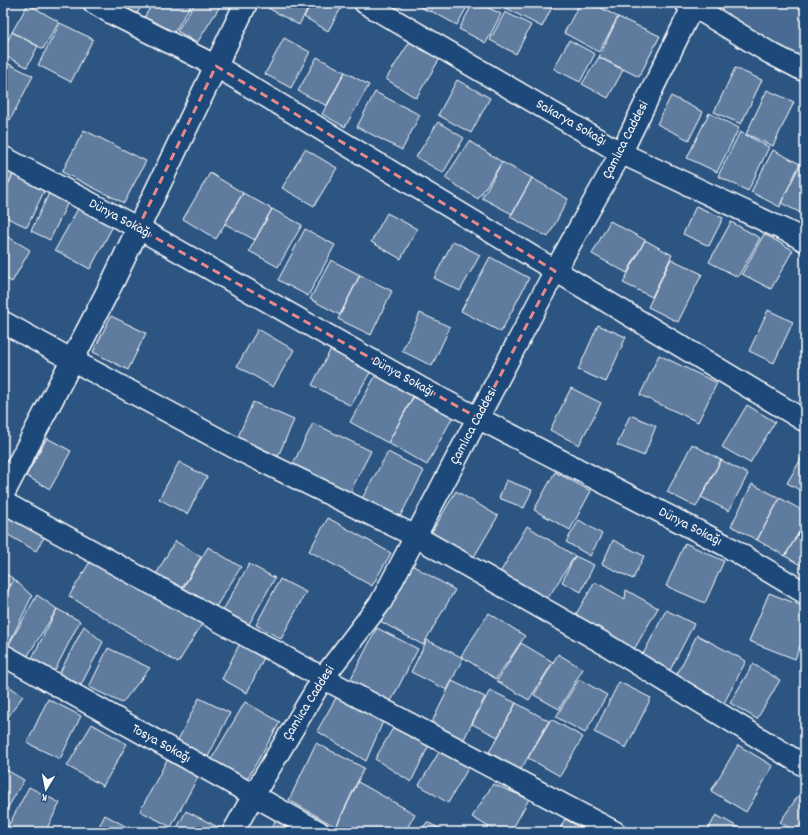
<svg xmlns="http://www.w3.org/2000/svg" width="808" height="835" viewBox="0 0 808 835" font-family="Dekko,sans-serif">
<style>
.green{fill:#486b92;stroke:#a4b5c8}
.building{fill:#5e7c9f;stroke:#fff}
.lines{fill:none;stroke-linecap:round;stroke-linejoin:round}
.street-casing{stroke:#fff;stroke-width:24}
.secondary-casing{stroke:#fff;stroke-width:25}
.street{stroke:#1f4a7a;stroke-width:21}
.secondary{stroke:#1f4a7a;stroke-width:22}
.marked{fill:none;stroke:#e88989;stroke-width:3;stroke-dasharray:8 5;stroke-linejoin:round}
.labels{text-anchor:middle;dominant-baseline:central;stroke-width:3;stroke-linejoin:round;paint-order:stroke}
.street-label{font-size:14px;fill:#fff;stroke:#1f4a7a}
</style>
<rect width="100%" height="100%" fill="#2c5582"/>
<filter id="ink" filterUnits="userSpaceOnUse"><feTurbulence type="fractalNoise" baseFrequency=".025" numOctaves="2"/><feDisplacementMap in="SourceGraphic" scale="8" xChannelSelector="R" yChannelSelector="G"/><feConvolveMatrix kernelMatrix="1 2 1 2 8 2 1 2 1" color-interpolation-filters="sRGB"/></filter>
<g filter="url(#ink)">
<path class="green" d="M688,3H805V72Z"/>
<path class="building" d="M109,3H143L135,17Z
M153,3H192L172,36L143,19Z
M195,3H222L197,43L177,31Z
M270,3H311L299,25L268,8Z
M311,3H344L328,31L304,17Z
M412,3H435L430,12Z
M435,3H469L457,25L431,11Z
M473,3H479L501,14L486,43L459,29Z
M496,3H554L542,27Z
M580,3H592L618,17L599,52L564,33Z
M28,4L59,22L43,49L12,32Z
M505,12L531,25L516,54L490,40Z
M618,17L660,36L639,77L599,57Z
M60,23L93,39L71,82L38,65Z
M12,32L38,46L27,67L3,55V50Z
M416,32L445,50L416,98L386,79Z
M284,38L310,52L291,88L265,74Z
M569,40L595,54L580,82L554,69Z
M317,57L345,72L327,106L298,91Z
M599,57L623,70L608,98L582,84Z
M3,61L33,76L10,120L3,116Z
M735,68L762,80L741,124L714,112Z
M345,72L369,85L345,127L322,114Z
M457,80L490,98L471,133L438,115Z
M767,90L794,102L773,146L746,134Z
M375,92L420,115L402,150L357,127Z
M671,96L703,112L689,140L657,124Z
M709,113L739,128L717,172L687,158Z
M438,122L464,138L443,173L416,157Z
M84,130L146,161L124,203L62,172Z
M740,132L769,147L748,191L718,176Z
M469,141L502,162L478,199L445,178Z
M305,149L337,168L314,206L282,188Z
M773,150L800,164L781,203L780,207L751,192Z
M502,162L532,178L512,214L482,198Z
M3,164L15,170L3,195Z
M800,164L805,166V215L781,203Z
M15,170L47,185L27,227L3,216V195Z
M210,173L243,193L216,239L183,219Z
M532,178L568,199L548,237L510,217Z
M51,189L70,198L50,240L31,231Z
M243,193L272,209L255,240L225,224Z
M696,206L723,218L709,246L683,234Z
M79,207L113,226L90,269L55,250Z
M272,209L302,225L278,267L249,251Z
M387,213L417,229L401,259L371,242Z
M610,221L645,240L627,273L592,254Z
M731,222L760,238L738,277L709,262Z
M305,229L335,245L308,296L278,280Z
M3,234L30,250L12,282L3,277Z
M764,234L793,250L771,289L742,274Z
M645,240L672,255L652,297L623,283Z
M453,241L480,255L460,291L434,278Z
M490,257L529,278L501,332L461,311Z
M671,259L702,274L678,322L648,307Z
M331,260L360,275L340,315L310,299Z
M360,275L392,291L371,335L338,319Z
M768,310L793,322L774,363L749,351Z
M420,313L450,327L432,366L402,351Z
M111,316L146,333L128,370L93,352Z
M598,325L626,337L606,382L578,370Z
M258,329L294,350L273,387L237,366Z
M332,347L372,369L351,406L312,385Z
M659,355L717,383L698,422L640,395Z
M377,373L415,393L388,443L350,422Z
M419,387L458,407L427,465L388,443Z
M571,388L601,403L579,445L550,430Z
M253,402L294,420L276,461L235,444Z
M747,405L775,422L750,463L722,447Z
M630,415L656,426L644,456L617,445Z
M313,423L371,451L347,498L290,470Z
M47,438L71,451L50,489L26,476Z
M692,444L721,460L696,507L667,492Z
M388,452L424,471L397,522L360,502Z
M805,452V493L787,483Z
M721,460L748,474L729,511L701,497Z
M179,462L207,477L187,514L159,499Z
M555,472L591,491L570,530L534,510Z
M506,480L532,490L524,508L499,498Z
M752,484L780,498L757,540L731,526Z
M456,491L498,516L471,562L429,537Z
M780,498L805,512V522L785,556L757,540Z
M12,507L49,529L36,551L3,532V522Z
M328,518L391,553L372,586L309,551Z
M579,520L602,534L590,556L566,542Z
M805,522V568L785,556Z
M527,526L575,556L544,604L497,578Z
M613,540L644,556L633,579L602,564Z
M175,541L201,557L179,593L154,578Z
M685,543L724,561L705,603L666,586Z
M208,547L241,567L212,613L180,593Z
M575,556L594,565L581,592L562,582Z
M93,557L202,624L178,663L69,596Z
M249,564L275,578L248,626L222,612Z
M410,564L455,590L423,645L378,620Z
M3,572L14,579L3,597Z
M14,579L32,596L8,646L3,643V600Z
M280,579L306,592L281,639L256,625Z
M595,582L625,599L626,590L658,608L632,653L573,619Z
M769,593L805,607V633L795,659L749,641Z
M37,595L57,609L27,657L8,646Z
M57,609L80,621L53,674L30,662Z
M666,610L694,624L667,676L639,662Z
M489,613L525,636L496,679L461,656Z
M84,626L103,642L81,685L59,674Z
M377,628L418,649L388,707L347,686Z
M697,635L746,661L723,705L674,680Z
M243,637L267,651L247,693L222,679Z
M427,640L463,658L447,690L411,672Z
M521,643L553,662L529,700L497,681Z
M108,648L150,668L122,703L89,687Z
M558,654L583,669L559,709L534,695Z
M753,664L780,680L757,719L730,703Z
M579,679L607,695L585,733L556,717Z
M452,681L485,697L463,741L431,724Z
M3,682L23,696L3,724Z
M619,682L651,698L626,748L594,732Z
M490,690L516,703L498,737L472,724Z
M340,691L385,717L366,761L317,731Z
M199,698L230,713L207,759L176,744Z
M48,699L81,716L60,759L27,743Z
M245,702L280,722L246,781L211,760Z
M516,703L549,721L520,771L489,752L498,737Z
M551,719L583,737L560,776L528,758Z
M396,723L430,743L411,782L375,759Z
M92,724L127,744L103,786L67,766Z
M316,743L364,768L336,827L289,800Z
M738,745L773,766L746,812L711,791Z
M441,749L470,765L448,803L419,785Z
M167,760L198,777L171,827L140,811Z
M3,768L24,780L3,816Z
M358,782L415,814L405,832H344L336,827Z
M493,784L529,799L511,832H497L472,817Z
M805,786V832H795L780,822Z
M29,787L60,803L45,832H5Z
M186,811L220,828L218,832H175Z
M105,815L127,827L125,832H96Z
M716,815L747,832H707Z
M278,816L305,832H269Z
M565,819L589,832H558Z
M427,822L446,832H420Z"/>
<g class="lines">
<defs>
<path id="street" d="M94,3L111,13L216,66L805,421
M365,3L621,153L793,234L805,241
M686,3L693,6L770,53L805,71
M3,157L138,228L419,387L478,418L725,545L805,593
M3,322L72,360L239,450L415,536L605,644L805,766
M3,502L323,678L615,832
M3,655L319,832
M233,832L253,796L323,678L381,602L555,271L621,153L693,6"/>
<path id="secondary" d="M3,494L114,279L246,3"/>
</defs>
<use href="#street" class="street-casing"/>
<use href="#secondary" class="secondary-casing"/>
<use href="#street" class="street"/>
<use href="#secondary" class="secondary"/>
</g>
</g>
<path class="marked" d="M216,66L555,271L478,418L138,228Z"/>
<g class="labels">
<g class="street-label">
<text transform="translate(571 123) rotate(30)">Sakarya Sokağı</text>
<text transform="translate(626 140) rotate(-63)">Çamlıca Caddesi</text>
<text transform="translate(120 219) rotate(28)">Dünya Sokağı</text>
<text transform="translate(403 377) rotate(29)">Dünya Sokağı</text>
<text transform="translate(474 426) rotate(-62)">Çamlıca Caddesi</text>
<text transform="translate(690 527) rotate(27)">Dünya Sokağı</text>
<text transform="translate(309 703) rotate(-58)">Çamlıca Caddesi</text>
<text transform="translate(161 744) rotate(29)">Tosya Sokağı</text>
</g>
</g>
<rect width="808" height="835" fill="none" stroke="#1f4a7a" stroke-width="16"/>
<rect x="8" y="8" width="792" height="819" fill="none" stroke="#fff" stroke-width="1.5" filter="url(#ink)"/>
<g transform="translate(46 789) rotate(190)" stroke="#1f4a7a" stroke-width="3" paint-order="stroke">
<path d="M0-3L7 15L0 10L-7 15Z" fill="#ffffff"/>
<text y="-6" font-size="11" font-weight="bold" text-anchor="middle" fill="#ffffff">K</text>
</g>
</svg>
